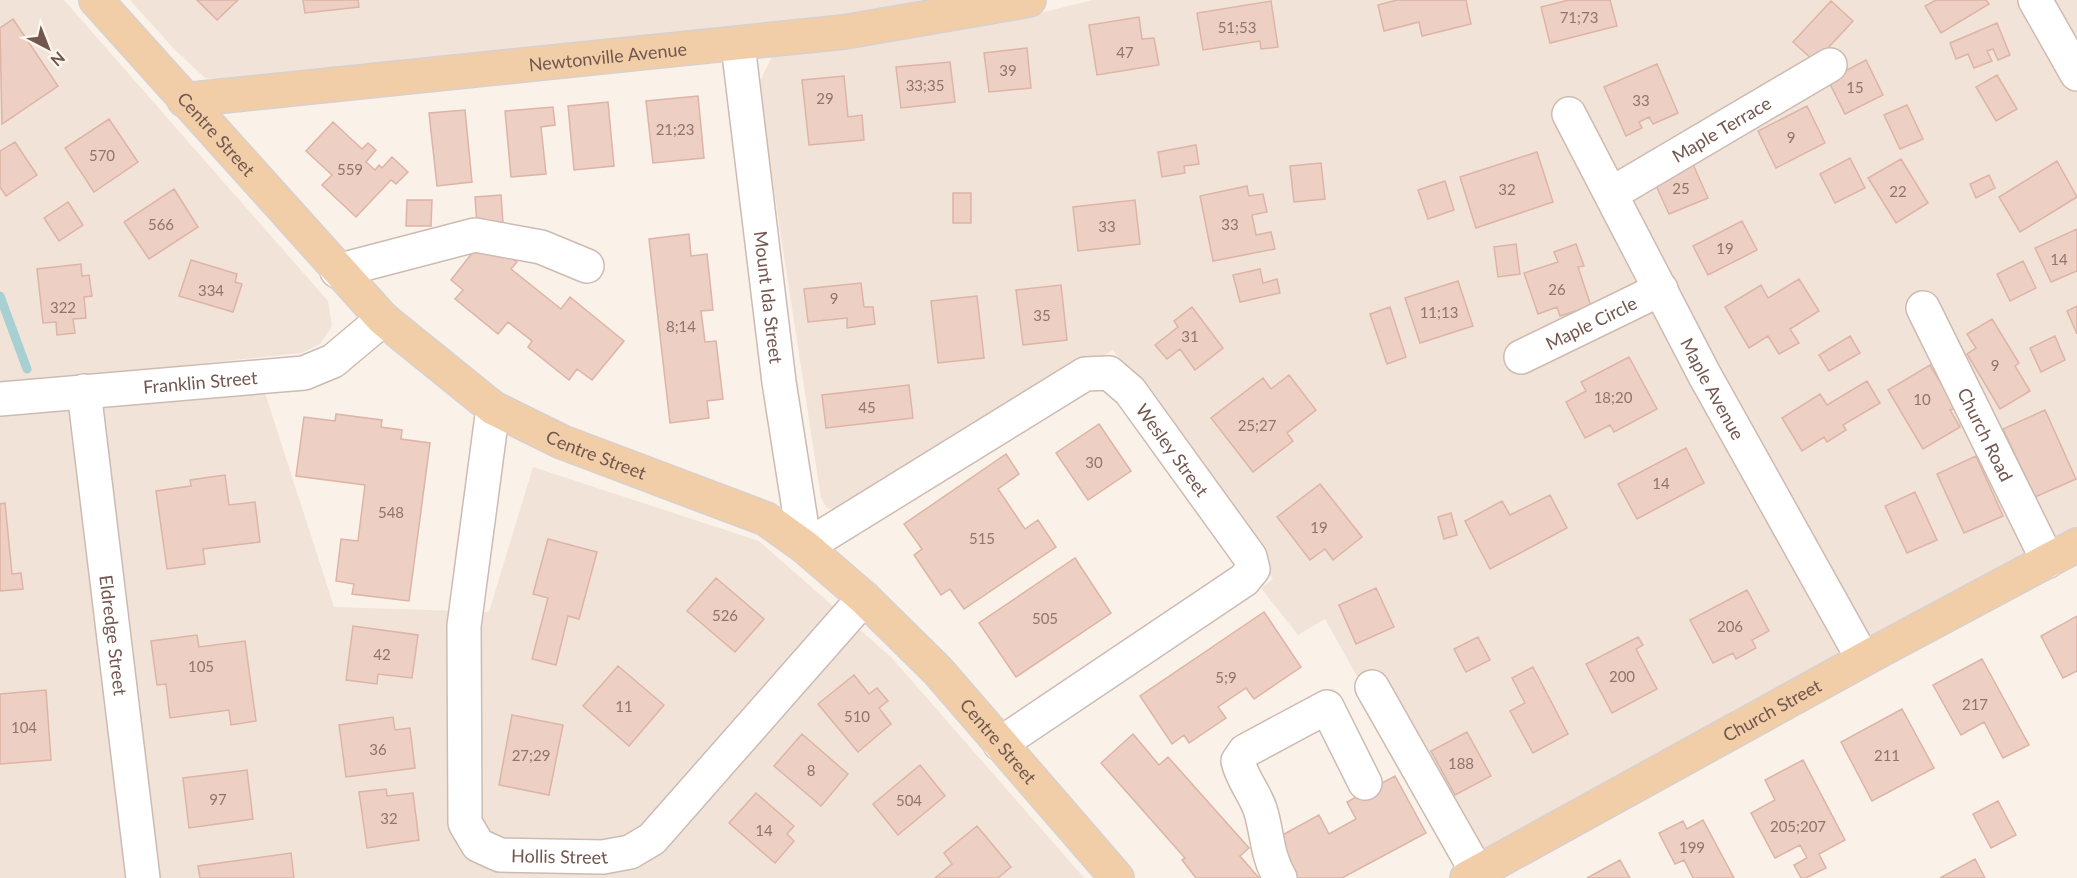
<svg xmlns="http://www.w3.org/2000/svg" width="2077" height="878" viewBox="0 0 2077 878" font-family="Lato,sans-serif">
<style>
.residential{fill:#f1e3d8}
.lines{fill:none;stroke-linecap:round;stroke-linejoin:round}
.stream{stroke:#a6d0d2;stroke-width:9}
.building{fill:#edcfc3;stroke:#ddb4a5;stroke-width:1.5}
.minor-casing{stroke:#cdbbb2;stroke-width:36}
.major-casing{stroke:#d8d0ce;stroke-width:36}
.minor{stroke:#fff;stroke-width:33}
.major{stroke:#f1cea8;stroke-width:33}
.labels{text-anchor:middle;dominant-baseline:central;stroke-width:6;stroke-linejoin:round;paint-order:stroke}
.number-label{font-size:15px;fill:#91756c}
.street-label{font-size:18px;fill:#72574f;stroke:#fdf6ee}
</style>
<rect width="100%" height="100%" fill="#faf1e8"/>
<path class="residential" d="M0,0H64L328,301L332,326L320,344L302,353L0,385Z
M130,0H977L237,81L205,78L175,50Z
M1093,0H2077V531L1461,862L1325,619L1298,635L1261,588L1273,579L1113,350L844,511L827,508L821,498L758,85L772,57L1020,18Z
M264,390L334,607L489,612L533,467L759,541L892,658L1084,878H0V416Z"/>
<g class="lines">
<path class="stream" d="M0,296L27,369"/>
</g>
<path class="building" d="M197,0H238L217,20Z
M303,0H358L359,7L305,13Z
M1397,0H1466L1471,24L1422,36L1419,22L1384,31L1378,5Z
M1569,0H1610L1617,26L1550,43L1541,7Z
M1936,0H1986L1989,4L1941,33L1925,6Z
M1271,1L1278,47L1261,49L1260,41L1203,50L1197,13Z
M1831,1L1853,21L1815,62L1793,42Z
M1139,17L1142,39L1154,38L1159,65L1097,75L1089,25Z
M13,19L58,86L2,124L0,28Z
M1997,23L2010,55L1998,60L1993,49L1987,51L1992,61L1974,68L1968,54L1956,59L1950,43Z
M1027,48L1031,88L989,92L984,53Z
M1866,60L1883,95L1845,114L1828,80Z
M950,62L955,102L901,108L896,67Z
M1657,64L1678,113L1653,124L1649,117L1639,122L1642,128L1626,136L1604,87Z
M1997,75L2017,109L1996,121L1976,87Z
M844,76L848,117L862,115L864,140L809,145L802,80Z
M698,96L704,158L653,163L646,101Z
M608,102L614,166L574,170L568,106Z
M1907,105L1923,139L1900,149L1884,115Z
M1807,106L1825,143L1776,168L1758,131Z
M553,107L555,125L541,127L546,174L511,177L505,111Z
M465,110L472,182L437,186L429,113Z
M109,119L138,162L94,192L65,148Z
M333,122L362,149L368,143L376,150L366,162L375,170L379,165L382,168L392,157L408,172L396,184L391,180L356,217L322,185L332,175L306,151Z
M15,142L37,175L6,196L0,187V151Z
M1196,145L1199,164L1184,166L1185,173L1162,177L1158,152Z
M1537,152L1553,202L1476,228L1460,177Z
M1850,158L1865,188L1835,203L1820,174Z
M1901,159L1928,203L1896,223L1868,178Z
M2057,161L2077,197L2020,232L1999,197Z
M1692,162L1708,198L1669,214L1653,179Z
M1321,163L1325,199L1294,202L1290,166Z
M1989,175L1995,188L1976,198L1970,184Z
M1445,181L1454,210L1428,219L1418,190Z
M1247,186L1249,196L1263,194L1267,212L1252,215L1256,235L1271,232L1275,249L1213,261L1200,196Z
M174,189L198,227L149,259L124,222Z
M953,193H971V223H953Z
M501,195L503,223L477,225L475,197Z
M407,200H432L431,226H406Z
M1135,200L1140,244L1078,251L1073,207Z
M68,202L83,225L59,241L44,218Z
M1742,221L1757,250L1708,275L1693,246Z
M2077,229V271L2051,282L2035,248Z
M689,234L691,256L707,254L713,310L701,311L705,342L716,341L723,399L707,401L709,418L670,423L649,239Z
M484,238L517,262L511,269L561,309L570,297L624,341L592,380L577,369L569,380L528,347L532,341L508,322L498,334L455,299L463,290L451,280Z
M1516,244L1520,274L1498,277L1494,247Z
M1576,244L1584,266L1578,267L1591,306L1560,316L1557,307L1538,314L1524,273L1558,262L1554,252Z
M191,260L237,274L235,282L242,284L233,312L179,296Z
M2023,261L2036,288L2010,301L1997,274Z
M81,264L82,276L89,275L92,296L84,297L86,318L73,319L75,333L57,335L56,322L43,323L37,269Z
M1260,269L1263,283L1277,279L1280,293L1240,302L1233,275Z
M1799,279L1819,311L1790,329L1799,343L1779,354L1768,336L1749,348L1725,307L1761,285L1768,298Z
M1458,281L1473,326L1420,343L1405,298Z
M861,283L864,307H873L875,324L847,328V318L808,322L804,289Z
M1061,285L1067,340L1023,345L1016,290Z
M977,296L984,358L938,363L931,301Z
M2077,306V334L2067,311Z
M1192,307L1223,348L1195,370L1180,349L1167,359L1155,345L1178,327L1174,321Z
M1390,307L1406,357L1387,364L1370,314Z
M1992,319L2019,363L2015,366L2030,391L2000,409L1967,354L1976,348L1967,334Z
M1850,336L1860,353L1829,371L1819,355Z
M2055,336L2065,360L2041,372L2030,348Z
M1629,357L1657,409L1614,432L1610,425L1585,438L1566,402L1586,391L1581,382Z
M1930,365L1956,408L1950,410L1960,427L1923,449L1888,390Z
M1289,375L1316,410L1287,433L1293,441L1253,472L1211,418L1263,378L1271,389Z
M1867,381L1880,403L1843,425L1846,430L1827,442L1824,437L1802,451L1782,418L1820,394L1827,405Z
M909,385L913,418L826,428L822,395Z
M2045,410L2076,479L2035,497L2003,429Z
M336,414L382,420L381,427L402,430L401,439L430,443L409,601L352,594L354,584L336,581L341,539L358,541L365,485L296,476L304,417L335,421Z
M1099,424L1131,471L1088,500L1056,453Z
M1686,448L1704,483L1637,519L1618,484Z
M1006,454L1019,474L998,489L1025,529L1038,520L1056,547L964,609L950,589L941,595L914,555L922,549L904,524Z
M1976,456L2003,516L1964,533L1937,474Z
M225,475L229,505L255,502L260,542L203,549L205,564L167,569L156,491L191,486L190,480Z
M1320,484L1362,537L1333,560L1325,549L1310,560L1277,517Z
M1915,492L1937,540L1907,553L1885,506Z
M1550,495L1567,528L1490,569L1465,521L1502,501L1510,515Z
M5,503L12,574L21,573L23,589L0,591V504Z
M1451,513L1457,535L1444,539L1438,517Z
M548,539L597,552L579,619L568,616L556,665L532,659L548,598L533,594Z
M1075,558L1111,613L1016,677L979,623Z
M716,578L764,619L735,652L687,611Z
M1376,588L1394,627L1356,644L1339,605Z
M1747,590L1769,631L1752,640L1756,648L1736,659L1733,653L1713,663L1690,620Z
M1264,612L1301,667L1254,699L1246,688L1218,707L1226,718L1189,743L1184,735L1172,744L1140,696Z
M2077,616V671L2063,678L2041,636Z
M353,626L418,635L412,678L378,674L377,684L346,680Z
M197,635L199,647L245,641L256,721L231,725L229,710L170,718L166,684L157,685L151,641Z
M1478,637L1490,660L1466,672L1454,649Z
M1638,637L1643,645L1636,649L1657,689L1612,713L1586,664Z
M1982,659L2029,745L2003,758L1984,722L1961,735L1933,685Z
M618,666L664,705L629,746L583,706Z
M1533,667L1568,734L1533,753L1510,711L1525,703L1512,678Z
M854,675L869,694L877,688L888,701L879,708L891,724L858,752L818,704Z
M46,690L51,760L0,764V694Z
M1902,709L1934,768L1872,801L1841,742Z
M512,715L563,725L549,795L499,785Z
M393,717L395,730L410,728L415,768L346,777L339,725Z
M1467,732L1491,776L1455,795L1431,751Z
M802,734L848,774L821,806L774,766Z
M1133,734L1159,765L1168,757L1249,848L1240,856L1259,878H1196L1182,860L1185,858L1101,763Z
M1803,760L1845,840L1819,854L1826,868L1806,878H1801L1794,865L1807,858L1800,845L1775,858L1751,813L1775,800L1765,780Z
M920,765L945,796L898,835L873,804Z
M247,770L253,819L189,828L183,778Z
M1395,776L1426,833L1342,878H1293L1273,840L1319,815L1329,834L1356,819L1347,802Z
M386,789L387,796L413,793L419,840L367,848L359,792Z
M756,793L794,826L787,834L794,841L775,863L729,823Z
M1998,801L2016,835L1991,848L1973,814Z
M1703,820L1734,878H1693L1684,860L1675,864L1659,833L1683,821L1687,829Z
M977,826L1011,867L998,878H935L952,864L944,853Z
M291,853L294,878H200L198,866Z
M1975,859L1985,878H1940Z
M1620,860L1630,878H1587Z"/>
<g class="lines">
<defs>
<g id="minor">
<path d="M2035,0L2077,74"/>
<path id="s1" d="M738,45L779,382L805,547L1085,374L1109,373L1130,391L1250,557L1253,569L1244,580L1000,744"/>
<path id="s2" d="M1569,114L1704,374L1863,659"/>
<path id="s3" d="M1611,194L1830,65"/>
<path d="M337,271L475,235L541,247L587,266"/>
<path id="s4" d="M1923,308L2048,561"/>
<path id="s5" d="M1521,357L1661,289"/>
<path id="s6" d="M84,391L143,878"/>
<path id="s7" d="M0,399L304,373L333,361L383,319"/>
<path id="s8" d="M493,408L464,626L465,823L478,845L500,855L603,857L630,852L652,839L864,598"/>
<path d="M1372,687L1477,872"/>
<path d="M1280,878C1266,854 1268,834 1260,809C1254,792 1242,779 1238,761L1245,751L1327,707L1365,783"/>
</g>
<g id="major">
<path id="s9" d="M96,0L383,319L493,408L562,442L766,519L805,547L864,598L938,671L1117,878"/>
<path id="s10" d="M184,100L844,32L1029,0"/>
<path id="s11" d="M1467,878L1877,652L2077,545"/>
</g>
</defs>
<use href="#minor" class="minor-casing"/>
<use href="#major" class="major-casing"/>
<use href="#minor" class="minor"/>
<use href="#major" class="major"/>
</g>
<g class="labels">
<g class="number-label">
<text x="1579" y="17">71;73</text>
<text x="1237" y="27">51;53</text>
<text x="1125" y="52">47</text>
<text x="1008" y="70">39</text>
<text x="925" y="85">33;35</text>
<text x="1855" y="87">15</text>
<text x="825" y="98">29</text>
<text x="1641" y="100">33</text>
<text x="675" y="129">21;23</text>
<text x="1791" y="137">9</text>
<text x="102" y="155">570</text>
<text x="350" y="169">559</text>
<text x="1681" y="188">25</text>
<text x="1507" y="189">32</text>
<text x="1898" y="191">22</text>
<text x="161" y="224">566</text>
<text x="1230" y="224">33</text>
<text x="1107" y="226">33</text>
<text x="1725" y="248">19</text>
<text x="2059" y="259">14</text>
<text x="1557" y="289">26</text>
<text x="211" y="290">334</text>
<text x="834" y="298">9</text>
<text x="63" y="307">322</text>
<text x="1439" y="312">11;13</text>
<text x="1042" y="315">35</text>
<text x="681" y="326">8;14</text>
<text x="1190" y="336">31</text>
<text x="1995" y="365">9</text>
<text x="1613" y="397">18;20</text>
<text x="1922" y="399">10</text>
<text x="867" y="407">45</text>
<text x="1257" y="425">25;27</text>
<text x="1094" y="462">30</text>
<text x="1661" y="483">14</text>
<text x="391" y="512">548</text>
<text x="1319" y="527">19</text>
<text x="982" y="538">515</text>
<text x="725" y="615">526</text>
<text x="1045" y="618">505</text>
<text x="1730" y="626">206</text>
<text x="382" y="654">42</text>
<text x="201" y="666">105</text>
<text x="1622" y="676">200</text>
<text x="1226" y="677">5;9</text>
<text x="1975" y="704">217</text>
<text x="624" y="706">11</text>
<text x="857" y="716">510</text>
<text x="24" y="727">104</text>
<text x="378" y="749">36</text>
<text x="531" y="755">27;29</text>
<text x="1887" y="755">211</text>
<text x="1461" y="763">188</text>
<text x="811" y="770">8</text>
<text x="218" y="799">97</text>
<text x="909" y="800">504</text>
<text x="389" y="818">32</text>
<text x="1798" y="826">205;207</text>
<text x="764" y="830">14</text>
<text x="1692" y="847">199</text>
</g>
<g class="street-label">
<text stroke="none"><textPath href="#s10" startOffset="426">Newtonville Avenue</textPath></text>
<text stroke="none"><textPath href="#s3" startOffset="128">Maple Terrace</textPath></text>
<text stroke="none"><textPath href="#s9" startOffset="180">Centre Street</textPath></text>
<text stroke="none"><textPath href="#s1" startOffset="254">Mount Ida Street</textPath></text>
<text stroke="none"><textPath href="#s5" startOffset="78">Maple Circle</textPath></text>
<text stroke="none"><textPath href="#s7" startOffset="201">Franklin Street</textPath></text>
<text stroke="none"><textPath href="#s2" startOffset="310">Maple Avenue</textPath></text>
<text stroke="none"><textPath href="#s4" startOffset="141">Church Road</textPath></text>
<text stroke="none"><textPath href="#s1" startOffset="960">Wesley Street</textPath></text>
<text stroke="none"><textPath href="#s9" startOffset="684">Centre Street</textPath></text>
<text stroke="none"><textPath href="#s6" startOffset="246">Eldredge Street</textPath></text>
<text stroke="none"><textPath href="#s11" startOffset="348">Church Street</textPath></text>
<text stroke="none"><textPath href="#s9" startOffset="1188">Centre Street</textPath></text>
<text stroke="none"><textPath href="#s8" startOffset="526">Hollis Street</textPath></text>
</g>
</g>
<g transform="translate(48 48) rotate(138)" stroke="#fdf6ee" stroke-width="4.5" paint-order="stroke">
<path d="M0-4.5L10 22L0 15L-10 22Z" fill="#72574f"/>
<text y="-9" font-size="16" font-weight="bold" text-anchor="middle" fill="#72574f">N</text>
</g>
</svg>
